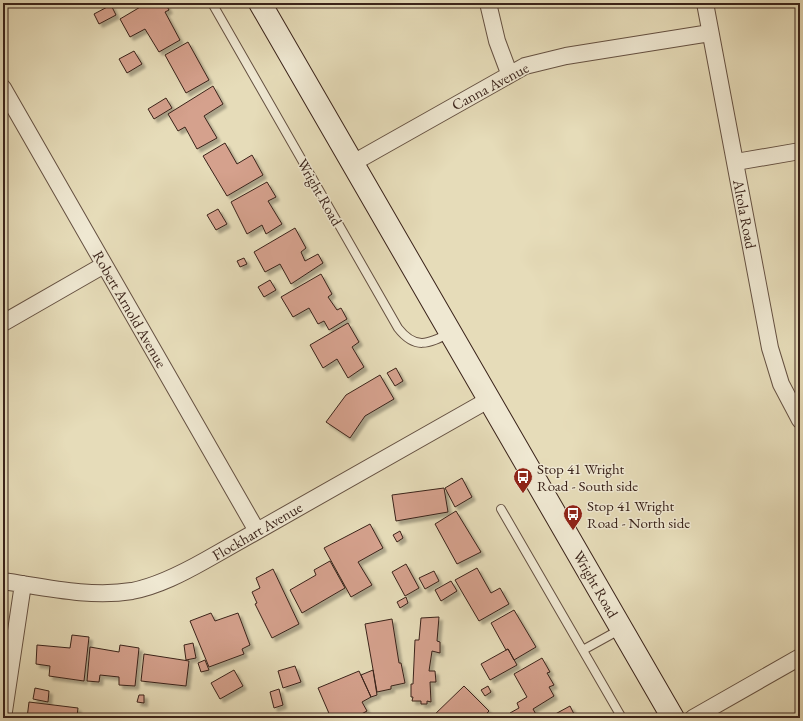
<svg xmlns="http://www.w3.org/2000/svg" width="803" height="721" viewBox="0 0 803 721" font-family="'EB Garamond',serif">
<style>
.building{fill:#d5a18d;stroke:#3a231a;filter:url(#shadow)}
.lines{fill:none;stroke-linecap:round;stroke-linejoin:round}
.lane-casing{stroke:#655142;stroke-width:10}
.street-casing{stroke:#655142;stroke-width:18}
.secondary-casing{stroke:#3a231a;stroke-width:24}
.lane{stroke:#efe8d2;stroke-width:8}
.street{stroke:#efe8d2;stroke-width:16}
.secondary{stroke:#efe8d2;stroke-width:22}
.labels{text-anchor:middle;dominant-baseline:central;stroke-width:3;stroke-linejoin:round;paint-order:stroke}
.street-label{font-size:15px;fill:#3a231a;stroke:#efe8d2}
.poi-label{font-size:15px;fill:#3a231a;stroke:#efe8d2;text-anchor:start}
</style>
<defs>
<filter id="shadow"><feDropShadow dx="3.5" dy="3.5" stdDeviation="1" flood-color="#0004"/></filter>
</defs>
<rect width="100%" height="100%" fill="#e6dcb9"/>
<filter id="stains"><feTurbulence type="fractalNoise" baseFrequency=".005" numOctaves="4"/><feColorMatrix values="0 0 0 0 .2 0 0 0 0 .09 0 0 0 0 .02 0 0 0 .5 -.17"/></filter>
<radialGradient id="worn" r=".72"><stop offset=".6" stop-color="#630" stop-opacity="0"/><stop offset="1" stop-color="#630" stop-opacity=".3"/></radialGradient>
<path class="building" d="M147,3H165L169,10L165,12L180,40L159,52L145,29L130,37L120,19Z
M111,5L116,15L99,24L94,14Z
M188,42L209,80L186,93L165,55Z
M134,51L142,64L127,73L119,59Z
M213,86L223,104L204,116L217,138L197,149L185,127L178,131L168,114Z
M166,98L172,108L154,119L148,109Z
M225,143L237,164L252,155L263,175L227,196L203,156Z
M267,182L276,197L268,201L282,224L266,234L262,225L247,234L231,202Z
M218,209L227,224L216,230L207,215Z
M295,228L306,248L301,252L305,261L318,254L323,263L291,284L280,264L265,272L254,252Z
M244,258L247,264L240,267L237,261Z
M321,274L332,294L328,297L337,310L341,308L347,319L329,330L324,321L318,324L309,308L293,317L281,297Z
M270,280L276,290L264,297L258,287Z
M348,323L359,342L352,347L364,367L348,378L337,359L323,368L310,345Z
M396,368L403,381L395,386L387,373Z
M380,375L394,399L365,416L350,438L326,422L346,395Z
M462,478L472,497L455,507L445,488Z
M444,488L448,512L396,521L392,495Z
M456,511L481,552L457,564L435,524Z
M370,524L383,548L358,562L372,585L351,597L324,548Z
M400,531L403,538L397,542L393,535Z
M330,561L345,588L302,613L290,590L316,575L314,570Z
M406,564L419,588L405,596L392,572Z
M477,568L491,593L500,588L509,604L479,621L455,580Z
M273,569L299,624L272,638L255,604L257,603L252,592L260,588L256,578Z
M434,571L439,581L425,589L419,578Z
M451,581L457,591L441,601L435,590Z
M406,597L408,603L400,608L397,602Z
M514,610L536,647L514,660L508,649L506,650L491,623Z
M211,613L215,621L238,613L250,645L242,649L244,654L209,667L190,621Z
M439,617L437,641L440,642V653L432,651L429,671H435L436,682H430L431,702L427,701V704H421V701H412L413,697H411V684H413L415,640H419L421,618Z
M392,619L399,663H401L405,683L391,686V689L377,692L365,624Z
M72,635L89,637L84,681L49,676L50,666L36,664L37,645L70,648Z
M193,643L196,658L186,660L184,645Z
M120,645L139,648L135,686L119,685V677L100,675L99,682L87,681L90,647L119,652Z
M508,649L517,665L490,680L481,664Z
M144,654L189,661L186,686L141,681Z
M542,658L550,672L547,673L554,685L549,687L554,696L533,709L538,718H513L510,713L519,708L517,703L527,697L514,674Z
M205,660L209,670L201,672L198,663Z
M295,666L301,682L283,688L278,671Z
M234,670L243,686L220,699L211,683Z
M373,670L377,695L371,697L361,675Z
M359,671L371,697L362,702L367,711L354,718H331L318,688Z
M464,686L489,711L482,718H431Z
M488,686L491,692L485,696L481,690Z
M35,688L49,691L48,702L33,699Z
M279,689L283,705L274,708L270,692Z
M139,695H144V703L137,702Z
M29,702L78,708L77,716L63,714L62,717L43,715V718H27Z
M570,706L576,718H548Z
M116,714L134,717L133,718H116Z"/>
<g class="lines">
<defs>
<path id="lane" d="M212,3L398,328C415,350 428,344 450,333
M501,509L622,718
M583,650L621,629"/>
<path id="street" d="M488,3L497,41L509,73
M705,3L770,348L781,384L800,420
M3,88L257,531
M736,162L800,151
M353,163L525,66L566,56L710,33
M3,323L104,265
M3,581C44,587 90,598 132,591C158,586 183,573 206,560L490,399
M3,718L23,584
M693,718L800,657"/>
<path id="secondary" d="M260,3L673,718"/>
</defs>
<use href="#lane" class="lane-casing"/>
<use href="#street" class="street-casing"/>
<use href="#secondary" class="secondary-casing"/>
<use href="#lane" class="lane"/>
<use href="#street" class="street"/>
<use href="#secondary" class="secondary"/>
</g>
<defs>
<symbol id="bus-pin" viewBox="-11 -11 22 30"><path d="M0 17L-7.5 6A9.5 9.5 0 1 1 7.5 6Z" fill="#8f2418" stroke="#efe8d2"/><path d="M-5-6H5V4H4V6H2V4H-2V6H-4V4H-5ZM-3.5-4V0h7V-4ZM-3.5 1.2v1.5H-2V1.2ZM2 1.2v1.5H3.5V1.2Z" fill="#fff"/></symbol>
</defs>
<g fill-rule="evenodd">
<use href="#bus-pin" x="512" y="466" width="22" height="30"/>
<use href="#bus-pin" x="562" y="503" width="22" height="30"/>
</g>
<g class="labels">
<g class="street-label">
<text transform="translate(490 86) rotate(-28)">Canna Avenue</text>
<text transform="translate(320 192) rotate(60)">Wright Road</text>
<text transform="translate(745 214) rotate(79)">Altola Road</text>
<text transform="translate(130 309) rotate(60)">Robert Arnold Avenue</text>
<text transform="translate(257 531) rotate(-30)">Flockhart Avenue</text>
<text transform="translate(596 584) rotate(60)">Wright Road</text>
</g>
<g class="poi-label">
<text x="537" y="468">Stop 41 Wright<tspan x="537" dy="17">Road - South side</tspan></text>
<text x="587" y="505">Stop 41 Wright<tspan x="587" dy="17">Road - North side</tspan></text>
</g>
</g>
<rect width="803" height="721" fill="none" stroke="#e6dcb9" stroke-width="16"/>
<rect x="4" y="4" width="795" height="713" fill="none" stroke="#3a231a" stroke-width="2"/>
<rect x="8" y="8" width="787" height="705" fill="none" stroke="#3a231a"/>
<rect width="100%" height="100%" filter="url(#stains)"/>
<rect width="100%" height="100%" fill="url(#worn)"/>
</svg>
